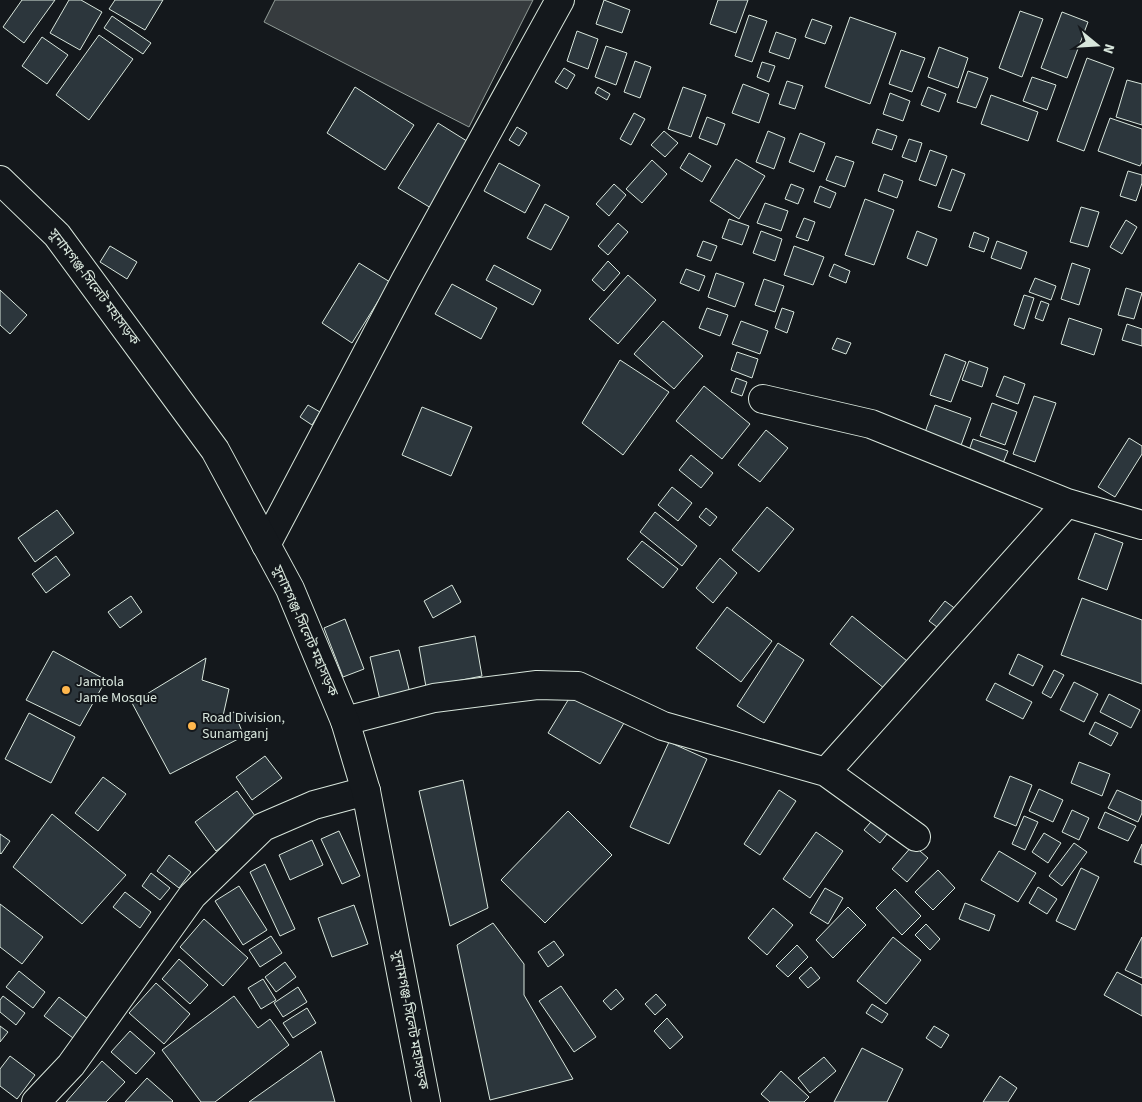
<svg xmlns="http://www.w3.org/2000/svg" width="1142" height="1102" viewBox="0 0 1142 1102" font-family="'Source Sans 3','Noto Sans Bengali',sans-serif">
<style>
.water{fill:#363b3e;stroke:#939e99}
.building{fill:#2c363c;stroke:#d8e6dc}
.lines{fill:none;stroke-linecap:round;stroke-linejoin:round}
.minor-casing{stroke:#d8e6dc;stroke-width:30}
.primary-casing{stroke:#d8e6dc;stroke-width:30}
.minor{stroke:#14181c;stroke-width:28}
.primary{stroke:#14181c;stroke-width:28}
.poi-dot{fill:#ffb74d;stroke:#14181c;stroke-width:2}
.labels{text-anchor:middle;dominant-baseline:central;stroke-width:4;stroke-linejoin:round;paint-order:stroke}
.street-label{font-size:14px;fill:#d8e6dc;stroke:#14181c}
.poi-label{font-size:14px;fill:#d8e6dc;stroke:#14181c;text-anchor:start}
</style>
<rect width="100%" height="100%" fill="#14181c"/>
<path class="water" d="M275,0H533L469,127L264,22Z"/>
<path class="building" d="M22,0H55L24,43L3,27Z
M69,0H81L102,12L80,50L50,33Z
M115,0H163L145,30L109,9Z
M604,0L630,10L622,33L596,24Z
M718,0H748L736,33L710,24Z
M1020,11L1043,19L1022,77L999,68Z
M1062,12L1088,22L1067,78L1041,68Z
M749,15L767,21L752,62L735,56Z
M112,16L151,43L143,54L104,28Z
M850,17L896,33L870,104L825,87Z
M812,19L832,26L825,44L805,37Z
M577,31L598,39L588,69L567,61Z
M776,32L796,39L789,59L769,52Z
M99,35L133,59L89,120L56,95Z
M42,37L68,55L47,84L22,66Z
M606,46L627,53L616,85L595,77Z
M939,47L968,58L958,88L928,77Z
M901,50L925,58L912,92L889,84Z
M1087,58L1114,68L1084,151L1057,141Z
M635,61L651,67L640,98L624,92Z
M762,62L775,66L769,82L757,77Z
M564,68L575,75L567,89L555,82Z
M968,71L988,78L976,108L957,102Z
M1032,77L1056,85L1047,110L1023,101Z
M1127,80L1142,84V125L1116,117Z
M787,81L803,86L795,109L779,104Z
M743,84L769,94L759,123L732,113Z
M355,87L414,125L385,170L327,133Z
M598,87L610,94L607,100L595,93Z
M683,87L706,95L691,137L668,129Z
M928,87L946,94L939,112L921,105Z
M890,93L910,101L903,121L883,114Z
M991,95L1038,112L1028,141L981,124Z
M634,113L645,119L631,145L620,139Z
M707,117L725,124L717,145L699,138Z
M1110,118L1142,129V162L1140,166L1098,151Z
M438,123L470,143L431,208L398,188Z
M517,127L527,133L519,146L509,140Z
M877,129L897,136L892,150L872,143Z
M664,131L678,143L665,157L651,145Z
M768,131L785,138L774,169L756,162Z
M800,133L825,143L814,172L789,162Z
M909,139L922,143L916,162L902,157Z
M930,150L947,156L936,186L919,180Z
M689,153L711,166L702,182L680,168Z
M836,156L854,162L845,187L826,180Z
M736,159L765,176L739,219L710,201Z
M652,160L667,174L642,203L626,189Z
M499,163L540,185L525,213L484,191Z
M952,169L965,174L951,211L938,207Z
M1128,171L1142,175V183L1136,201L1120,196Z
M884,174L903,181L897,198L878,191Z
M614,184L626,195L609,216L596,204Z
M791,184L804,189L798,204L785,199Z
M820,186L836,193L830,208L814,202Z
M865,199L894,210L874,265L845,255Z
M765,203L788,211L781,231L757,223Z
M545,204L569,217L551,250L527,238Z
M1081,207L1099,212L1088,247L1070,242Z
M804,218L815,222L808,241L796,237Z
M729,219L749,226L742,245L722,238Z
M1126,220L1137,227L1122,254L1110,247Z
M618,223L628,232L608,255L598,246Z
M761,231L782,239L775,261L753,253Z
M917,231L937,239L927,266L907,258Z
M974,232L989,238L984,252L969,247Z
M703,241L717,246L711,261L697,256Z
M997,241L1027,252L1021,269L991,258Z
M110,246L137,262L127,279L100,262Z
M794,246L824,257L813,285L784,275Z
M608,261L620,273L604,291L592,280Z
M359,263L390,282L352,343L322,323Z
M1072,263L1090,269L1079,305L1061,299Z
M834,264L850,271L846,283L829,276Z
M494,265L541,290L533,305L486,280Z
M686,269L705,276L699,291L680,283Z
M716,273L744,283L735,307L708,297Z
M628,275L656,300L618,344L589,319Z
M1035,278L1056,286L1051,300L1029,292Z
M764,279L784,286L775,312L755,305Z
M452,284L497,308L481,339L435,314Z
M1126,288L1142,293L1134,319L1118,315Z
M0,290L27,315L10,334L0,325Z
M1024,295L1034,298L1024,329L1014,325Z
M1041,301L1049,304L1043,321L1035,318Z
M707,308L728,315L720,336L699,328Z
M782,308L794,312L787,333L775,328Z
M1069,318L1102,329L1094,355L1061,344Z
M663,321L703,356L674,389L634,354Z
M741,321L768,331L760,354L732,344Z
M1127,324L1142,329V346L1122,340Z
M837,338L851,343L846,354L832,349Z
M737,352L758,359L752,378L731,370Z
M945,354L966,362L951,402L930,395Z
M620,360L669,392L623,455L582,423Z
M969,361L988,368L982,387L962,380Z
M1004,376L1025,384L1018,404L996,396Z
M736,378L747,382L742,396L731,392Z
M704,386L750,424L722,459L676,421Z
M1034,396L1056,403L1035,462L1013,454Z
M992,403L1017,412L1005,445L980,436Z
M308,405L320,412L312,425L300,417Z
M935,405L971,418L960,448L924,435Z
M422,407L472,427L451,476L402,455Z
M766,430L788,448L760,482L738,465Z
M1129,438L1142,446V454L1115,497L1098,487Z
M973,439L1008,451L1001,468L967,456Z
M691,455L713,473L701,488L679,470Z
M672,487L692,503L678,521L658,505Z
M767,507L794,529L759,572L732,550Z
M706,508L717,517L710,526L699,517Z
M57,510L74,533L35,562L18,538Z
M655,512L697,546L682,566L640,532Z
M1095,533L1123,543L1107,590L1078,579Z
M642,541L678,569L663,588L627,559Z
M56,556L70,575L46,593L32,574Z
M720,558L737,573L713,603L696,588Z
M452,585L461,602L433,618L424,601Z
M131,596L142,612L120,628L108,612Z
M1082,598L1142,620V684L1061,655Z
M945,601L957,610L941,630L929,621Z
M727,607L772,641L741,682L696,648Z
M852,616L907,661L885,689L830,644Z
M345,619L364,669L343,677L324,628Z
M475,636L482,676L426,687L419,647Z
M778,643L804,660L764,723L737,706Z
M399,650L410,693L380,700L370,657Z
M53,651L106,680L80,726L26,700Z
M1018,654L1043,666L1033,686L1009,674Z
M206,658L202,680L229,689L223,716L234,712L244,736L170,774L132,703Z
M1054,670L1064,675L1051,698L1042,693Z
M1074,682L1098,694L1084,722L1060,710Z
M995,683L1032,702L1023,719L986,700Z
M573,692L624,723L600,764L548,733Z
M1109,694L1140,710L1131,728L1100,712Z
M29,713L75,737L51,783L5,759Z
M1095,722L1118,733L1111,746L1089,734Z
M669,742L707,759L669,844L630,827Z
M265,756L282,778L252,800L236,777Z
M1079,762L1110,774L1102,796L1071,783Z
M1010,776L1032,785L1016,826L994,817Z
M103,777L126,794L98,831L75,813Z
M463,780L488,908L450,926L419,791Z
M1039,789L1063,800L1053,822L1029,811Z
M779,790L796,801L760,855L744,844Z
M1117,790L1142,801V813L1138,822L1108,808Z
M237,791L258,820L216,851L195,822Z
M1072,810L1089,818L1079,840L1062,832Z
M568,811L612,855L545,923L501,880Z
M1105,812L1136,826L1128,841L1098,828Z
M52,814L126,875L82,924L13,867Z
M876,816L891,829L880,843L864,830Z
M1024,816L1038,822L1025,850L1012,844Z
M339,831L360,876L342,884L321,839Z
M816,832L843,851L810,898L783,879Z
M1044,833L1061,843L1048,863L1032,852Z
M0,834L10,841L1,854L0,853Z
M312,840L323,865L290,880L279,855Z
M1074,843L1087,852L1062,886L1049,876Z
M1142,844V865L1134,862Z
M913,845L928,858L907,882L892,869Z
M999,851L1036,873L1018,902L981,880Z
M169,855L191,872L179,888L157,871Z
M265,864L295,929L280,936L250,872Z
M1081,868L1099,877L1075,930L1056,921Z
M938,870L955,888L933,910L915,892Z
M151,873L170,888L160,900L142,886Z
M239,886L267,930L243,945L215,901Z
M1038,887L1057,899L1047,914L1029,903Z
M825,888L843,898L828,924L810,913Z
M895,889L921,916L902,935L876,908Z
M125,892L151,912L140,928L113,907Z
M965,903L995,915L989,931L959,919Z
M0,904L43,937L22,964L0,947Z
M354,905L368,944L332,957L318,918Z
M848,907L866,925L833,958L816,940Z
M773,908L793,925L767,955L748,938Z
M204,919L248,958L223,986L180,947Z
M493,923L524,964V995L573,1079L490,1100L457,945Z
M926,924L940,939L930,950L915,935Z
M271,936L282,953L260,967L249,950Z
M893,937L921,960L886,1004L857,981Z
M1142,937V978L1125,970Z
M554,941L564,955L548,967L538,952Z
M797,945L808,957L788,977L776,966Z
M179,959L208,985L190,1004L162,979Z
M285,962L296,977L276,992L265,977Z
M811,967L820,978L808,988L799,978Z
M19,971L45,992L33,1008L6,987Z
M1117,972L1142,985V1016L1104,995Z
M263,979L276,1000L261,1009L248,988Z
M156,983L190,1014L164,1044L129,1013Z
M561,986L596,1037L574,1052L539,1001Z
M298,987L307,1002L283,1017L274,1003Z
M616,989L624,999L611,1010L603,1001Z
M656,994L666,1005L655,1015L645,1004Z
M3,996L25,1013L16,1025L0,1012V1000Z
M234,996L258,1028L270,1019L289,1045L215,1102H201L162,1050Z
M59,997L92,1022L77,1041L44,1016Z
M872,1004L888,1014L882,1023L866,1013Z
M307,1008L316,1023L293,1038L283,1023Z
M667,1018L683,1037L670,1049L654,1031Z
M0,1026L8,1032L0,1042Z
M934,1026L949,1035L941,1048L926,1038Z
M130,1031L155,1053L136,1074L111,1052Z
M862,1048L903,1069L887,1102H834Z
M321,1051L335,1102H249Z
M10,1056L35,1075L17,1099L0,1086V1069Z
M824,1057L836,1071L810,1093L798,1078Z
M102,1061L125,1082L106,1102H66Z
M781,1071L809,1097L804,1102H770L761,1094Z
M1000,1076L1017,1088L1008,1102H983Z
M147,1078L173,1101L172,1102H125Z"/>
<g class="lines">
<defs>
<path id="minor" d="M763,399L871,424L1067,503L1142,525
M266,545L405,281L560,0
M345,721L434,698L537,685L578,686L663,726L826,772L916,837
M826,772L1067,503
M36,1102L71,1065L192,896L263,827L314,805L366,791"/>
<path id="primary" d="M0,180L57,235L215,450L290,589L345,721L366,791L426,1102"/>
</defs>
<use href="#minor" class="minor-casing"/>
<use href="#primary" class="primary-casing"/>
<use href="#minor" class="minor"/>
<use href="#primary" class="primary"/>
</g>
<g class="poi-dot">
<circle cx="66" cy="690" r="5"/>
<circle cx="192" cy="726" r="5"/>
</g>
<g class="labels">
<g class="street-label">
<text transform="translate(94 287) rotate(53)">সুনামগঞ্জ-সিলেট মহাসড়ক</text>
<text transform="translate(305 631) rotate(66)">সুনামগঞ্জ-সিলেট মহাসড়ক</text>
<text transform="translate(410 1020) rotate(79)">সুনামগঞ্জ-সিলেট মহাসড়ক</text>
</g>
<g class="poi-label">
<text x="76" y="682">Jamtola<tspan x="76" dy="16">Jame Mosque</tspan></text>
<text x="202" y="718">Road Division,<tspan x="202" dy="16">Sunamganj</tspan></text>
</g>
</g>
<g transform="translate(1097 45) rotate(108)" stroke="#14181c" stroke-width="4" paint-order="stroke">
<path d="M0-4L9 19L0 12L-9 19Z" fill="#d8e6dc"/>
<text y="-8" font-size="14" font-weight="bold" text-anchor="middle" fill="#d8e6dc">N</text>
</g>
</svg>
